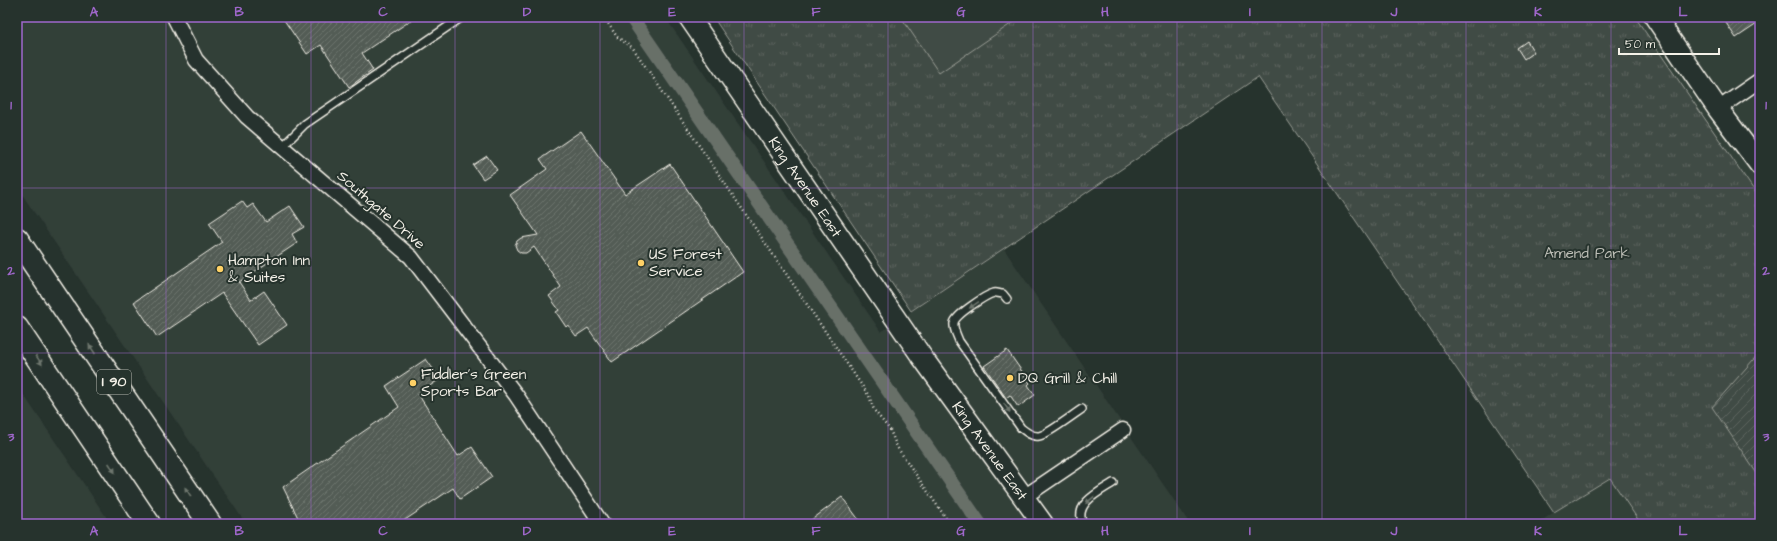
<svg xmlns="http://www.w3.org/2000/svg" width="1777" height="541" viewBox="0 0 1777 541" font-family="'Architects Daughter',sans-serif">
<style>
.built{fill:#333f39}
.grass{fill:url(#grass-tufts);stroke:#9a9e96}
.garden{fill:url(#garden-furrows);stroke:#9a9e96}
.pitch{fill:#414b45;stroke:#9a9e96}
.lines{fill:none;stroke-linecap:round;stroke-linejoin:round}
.canal{stroke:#676f68;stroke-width:14}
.building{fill:url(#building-hatch);stroke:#f4f1e8}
.lane-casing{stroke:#f4f1e8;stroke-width:10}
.street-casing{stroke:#f4f1e8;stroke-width:17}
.secondary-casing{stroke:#f4f1e8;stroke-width:23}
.highway-casing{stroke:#f4f1e8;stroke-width:25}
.path{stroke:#f4f1e8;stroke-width:2.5;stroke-dasharray:1 3;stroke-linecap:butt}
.lane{stroke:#26332d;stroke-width:7}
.street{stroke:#26332d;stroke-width:14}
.secondary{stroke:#26332d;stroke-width:20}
.highway{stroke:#26332d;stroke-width:22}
.oneway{fill:#6e766e}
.grid{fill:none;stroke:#9f67cb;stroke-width:1;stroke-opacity:0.55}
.poi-dot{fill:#ffd166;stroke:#26332d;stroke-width:1.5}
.labels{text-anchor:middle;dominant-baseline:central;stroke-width:4;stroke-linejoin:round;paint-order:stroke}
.shield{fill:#26332d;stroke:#b6b8b0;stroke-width:1}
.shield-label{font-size:14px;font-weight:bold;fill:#f4f1e8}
.street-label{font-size:15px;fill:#f4f1e8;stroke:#26332d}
.park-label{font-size:15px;fill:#bebfb7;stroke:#26332d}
.poi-label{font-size:15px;fill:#f4f1e8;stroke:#26332d;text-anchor:start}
.neatline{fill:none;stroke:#9f67cb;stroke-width:1.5}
.grid-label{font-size:13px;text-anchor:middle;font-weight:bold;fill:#9f67cb}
</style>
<defs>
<pattern id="grass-tufts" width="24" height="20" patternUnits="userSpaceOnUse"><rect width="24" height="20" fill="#414b45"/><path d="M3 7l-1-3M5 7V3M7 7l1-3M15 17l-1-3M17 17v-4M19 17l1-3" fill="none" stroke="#5d6560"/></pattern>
<pattern id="garden-furrows" width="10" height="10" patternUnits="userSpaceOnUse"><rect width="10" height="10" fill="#414b45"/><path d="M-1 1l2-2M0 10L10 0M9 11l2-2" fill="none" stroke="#5d6560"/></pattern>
<pattern id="building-hatch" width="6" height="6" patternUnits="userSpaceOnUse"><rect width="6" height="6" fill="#525c55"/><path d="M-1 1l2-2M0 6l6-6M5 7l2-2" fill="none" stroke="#6c746d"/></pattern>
</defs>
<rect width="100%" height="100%" fill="#26332d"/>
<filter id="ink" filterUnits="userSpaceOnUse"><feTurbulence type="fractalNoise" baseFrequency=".025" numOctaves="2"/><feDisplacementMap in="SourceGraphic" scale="8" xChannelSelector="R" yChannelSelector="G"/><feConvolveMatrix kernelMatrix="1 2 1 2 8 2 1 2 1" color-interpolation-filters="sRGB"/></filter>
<g filter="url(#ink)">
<path class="built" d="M17,17H665L881,332L1004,249L1190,524H246L17,187Z
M1635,17H1760V199Z
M17,385L111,524H17Z
M1610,478L1641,524H1537L1554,512Z"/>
<path class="grass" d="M713,17H1635L1760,199V524H1641L1610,478L1554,512L1258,77L911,311Z"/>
<path class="garden" d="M1760,352V478L1712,407Z"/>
<path class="pitch" d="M901,17H1021L939,73Z"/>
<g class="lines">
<path class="canal" d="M631,17L980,524"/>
</g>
<path class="building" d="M282,17H416L362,53L373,70L349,87L321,45L307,54Z
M1722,17H1760V22L1736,38Z
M1527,41L1534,52L1524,59L1517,48Z
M581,131L625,194L670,164L743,272L612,362L588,328L576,336L568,325L566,327L556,312L559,310L549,296L561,287L534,247L526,253H521L517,250L515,245L517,241L521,238L538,235L510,195L547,169L540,159Z
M487,156L497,170L483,179L473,165Z
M242,201L247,208L253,204L266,222L290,206L304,227L292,234L297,243L239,282L251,300L264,291L287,325L258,345L222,293L157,337L134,302L222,242L209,223Z
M1007,350L1030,383L1028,385L1035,395L1018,407L1010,395L1006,398L984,366Z
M426,359L440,379L418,394L458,456L472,447L492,477L460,499L453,488L399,524H301L283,487L399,407L386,386Z
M842,497L862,524H806Z"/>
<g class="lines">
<defs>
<path id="lane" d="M282,147L305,124L462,17
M1007,299L1003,294C1000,294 996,292 994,293C986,295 955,315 954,323C953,329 957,335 959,341L1021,428C1026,432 1032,437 1039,436C1047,435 1074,414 1082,409
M1083,524C1073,504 1099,492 1113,483"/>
<path id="street" d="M174,17L196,60L247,117L411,257L516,395L602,524
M1718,109L1760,80
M1024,497L1123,430"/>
<g id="secondary">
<path id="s1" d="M689,17L922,357L1043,524"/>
<path d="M1655,17L1718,109L1760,165"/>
</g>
<path id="highway" d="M17,239L210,524
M17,328L149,524"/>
</defs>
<use href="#lane" class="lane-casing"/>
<use href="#street" class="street-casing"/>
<use href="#secondary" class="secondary-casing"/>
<use href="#highway" class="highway-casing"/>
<path class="path" d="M604,17L617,37L633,48L869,396L874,410L890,430L897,447L950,524"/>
<use href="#lane" class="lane"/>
<use href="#street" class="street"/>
<use href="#secondary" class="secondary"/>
<use href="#highway" class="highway"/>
</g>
<defs><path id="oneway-solid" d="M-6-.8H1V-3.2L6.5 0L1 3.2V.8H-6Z"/></defs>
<g class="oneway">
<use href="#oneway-solid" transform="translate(974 305) rotate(145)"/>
<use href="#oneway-solid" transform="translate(92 349) rotate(-124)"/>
<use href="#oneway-solid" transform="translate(39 360) rotate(56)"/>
<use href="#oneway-solid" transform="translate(1007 408) rotate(55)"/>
<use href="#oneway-solid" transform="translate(112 468) rotate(56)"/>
<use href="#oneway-solid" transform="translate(188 492) rotate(-124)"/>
<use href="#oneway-solid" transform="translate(1090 500) rotate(140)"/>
</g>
</g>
<path class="grid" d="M166,17V524M311,17V524M455,17V524M600,17V524M744,17V524M888,17V524M1033,17V524M1177,17V524M1322,17V524M1466,17V524M1611,17V524M17,188H1760M17,353H1760"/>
<g class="poi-dot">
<circle cx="641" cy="263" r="4"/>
<circle cx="220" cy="269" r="4"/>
<circle cx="1010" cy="378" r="4"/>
<circle cx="413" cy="383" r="4"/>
</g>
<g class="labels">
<rect class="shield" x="97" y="370" width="34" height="24" rx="3"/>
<g class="shield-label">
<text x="114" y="382">I 90</text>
</g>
<g class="street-label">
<text stroke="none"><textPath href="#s1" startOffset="206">King Avenue East</textPath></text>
<text transform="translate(381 210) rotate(41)">Southgate Drive</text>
<text stroke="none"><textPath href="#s1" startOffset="528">King Avenue East</textPath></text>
</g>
<g class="park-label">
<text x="1587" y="253">Amend Park</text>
</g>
<g class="poi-label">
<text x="649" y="254">US Forest<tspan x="649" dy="17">Service</tspan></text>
<text x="228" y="260">Hampton Inn<tspan x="228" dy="17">&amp; Suites</tspan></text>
<text x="421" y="374">Fiddler's Green<tspan x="421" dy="17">Sports Bar</tspan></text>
<text x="1018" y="378">DQ Grill &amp; Chill</text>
</g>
</g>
<rect width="1777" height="541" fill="none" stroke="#26332d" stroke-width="44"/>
<path d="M1619 48v6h100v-6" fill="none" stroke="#f4f1e8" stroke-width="2"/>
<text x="1625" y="48" font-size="12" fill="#f4f1e8" stroke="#26332d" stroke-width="3" paint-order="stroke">50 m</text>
<rect x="22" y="22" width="1733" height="497" class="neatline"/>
<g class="grid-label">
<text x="94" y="16">A</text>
<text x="239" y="16">B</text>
<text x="383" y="16">C</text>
<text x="527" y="16">D</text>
<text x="672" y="16">E</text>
<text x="816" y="16">F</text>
<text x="961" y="16">G</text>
<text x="1105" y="16">H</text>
<text x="1250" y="16">I</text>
<text x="1394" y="16">J</text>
<text x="1538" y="16">K</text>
<text x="1683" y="16">L</text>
<text x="11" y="109">1</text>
<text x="1766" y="109">1</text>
<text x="11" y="275">2</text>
<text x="1766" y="275">2</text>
<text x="11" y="441">3</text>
<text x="1766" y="441">3</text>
<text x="94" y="535">A</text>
<text x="239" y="535">B</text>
<text x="383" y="535">C</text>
<text x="527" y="535">D</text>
<text x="672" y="535">E</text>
<text x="816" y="535">F</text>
<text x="961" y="535">G</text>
<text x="1105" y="535">H</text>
<text x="1250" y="535">I</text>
<text x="1394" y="535">J</text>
<text x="1538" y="535">K</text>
<text x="1683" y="535">L</text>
</g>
</svg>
